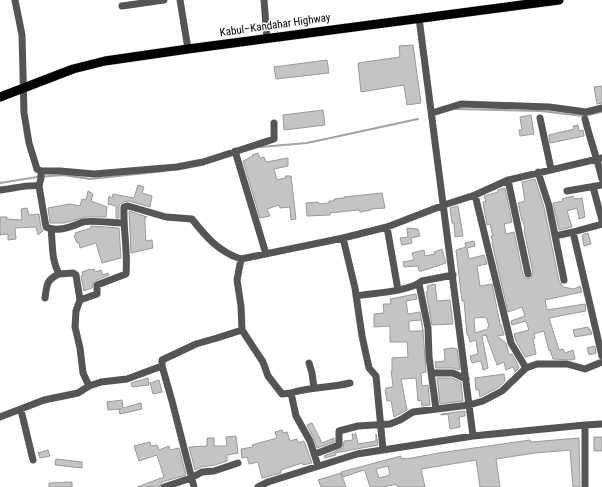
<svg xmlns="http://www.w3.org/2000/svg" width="602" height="487" viewBox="0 0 602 487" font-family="'Roboto Condensed',sans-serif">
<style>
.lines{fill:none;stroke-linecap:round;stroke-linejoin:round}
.stream{stroke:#a3a3a3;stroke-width:2}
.building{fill:#c4c4c4;stroke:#999;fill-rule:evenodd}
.major-casing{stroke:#dbdbdb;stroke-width:10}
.minor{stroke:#555;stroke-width:7}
.major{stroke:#000;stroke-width:9}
.labels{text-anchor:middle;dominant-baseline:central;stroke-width:3;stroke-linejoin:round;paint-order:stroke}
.street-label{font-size:11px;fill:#000;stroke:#fff}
</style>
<rect width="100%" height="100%" fill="#fff"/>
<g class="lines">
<path class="stream" d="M456,109L541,111L583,116L602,112
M260,147L307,143L418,119
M0,183L37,177L63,175L90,179L165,171"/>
</g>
<path class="building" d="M413,45L421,103L407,105L404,85L361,92L358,63L400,57L399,46Z
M327,60L329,73L276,79L274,67Z
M602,86V103L597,104L594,87Z
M323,110L325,125L284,130L283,115Z
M531,115L534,134L520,136L519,130H522L520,117Z
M578,125L579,131L583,130L584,136L550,143L549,135L574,129L573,126Z
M258,153L260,158L264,157L266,162L288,158V166L274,169L277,180L286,178L285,176H291L296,219L291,220L290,207L280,208L279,205L267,209L270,216L260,218L243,161L253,156L252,155Z
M535,179L544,207L559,281L563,287L574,289L580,286L582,292L545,300L547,310L585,304L586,311L549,318L559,350L563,349L565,353L573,350L575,359L572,360L553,359L550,350L549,351L544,331L534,334L535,338L533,339L536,354L525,357L516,341L514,334L529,330L526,321L512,325L511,321L525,316L522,307L508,312L492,243L493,242L491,236H493L490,224L487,225L484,209L483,202L486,201L484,196L498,192V190L505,188L512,222L504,224L506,234L514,232L523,275L526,279L531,278L533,273L524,230H525L523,221H522L518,203L525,201L522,182Z
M138,185L144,187L142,193L152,196L150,207L129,201L123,202L119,205V218H116V206L108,204L109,196L112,198L113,194L134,198Z
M88,191L93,194L91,201L107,207L106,217H86L64,223H50L48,208L70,204L80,206L82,199L86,200Z
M382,193L385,208L371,209V210L360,212L359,210L330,213V215L307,216L306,203L318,202L319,204L329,203V201H334V199L344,198V197Z
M573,196L574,199L582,198L585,217L579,219L577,208L567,211L572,227L559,230L553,203L563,201L562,199Z
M458,206L463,236L455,237L454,223H452L450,208Z
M27,208L29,215L39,214L41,228L43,231L38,235L36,227L15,228L16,239L8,240V234L0,235V217H7V219L22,220L21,209Z
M129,211L147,217H145V226L146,241L152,240L153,248L131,253Z
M91,226L119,228L121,258L102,263L96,243L80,248L79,243H77L74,236L76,235L75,233L91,228Z
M407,228L418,229L420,236L411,238L412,243L402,245L400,238L408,237Z
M588,233L591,244L584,246L582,235Z
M474,241L475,246L467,248L469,259L484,255L487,264L477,266L480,286L492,284L500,324H501L504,335L497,336L506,343L509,355L512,354L516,361L519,368L515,372L513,367L506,370L504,362L497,365L486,335L482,336L488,368L483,370L481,361L472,363L470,356L478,354L476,340L470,342L468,335H467L464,301H462L456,250L466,247L465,243ZM486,317L489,326H488V329L475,333L474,318Z
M442,249L446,263L422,271H419L418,266L404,267L403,262L414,260L412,253L424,250L425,256L435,254L434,252Z
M90,269L91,270L94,269L95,272L101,270L103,275L108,273L109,275L95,281L93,283L92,288L84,291L81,276L83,275L82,272Z
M435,284L437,301L450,300L453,324L432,325L426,292L428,291L427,286Z
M416,294L417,299L406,301L408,314L420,312L423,331L421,320L409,321V331H423L426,372L421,373L422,386L428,385L430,405L422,406L421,400L418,401L416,378L401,379L407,410L394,417L391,401H387L385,390H386V388L392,387L393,385L391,371H392V358L408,357L407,342H390V326L374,327V314L384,313L383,304H391L390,299Z
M588,327V329H590L592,334L575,337L573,330Z
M595,346L596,353L589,355L587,348Z
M453,348L457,349L460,370L453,368H436L435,362L445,361L444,349Z
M504,374L505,381L499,387L480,397L479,390H476L475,378Z
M148,378L149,385L132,387L131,383Z
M437,378H452L461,382L463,401L440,404Z
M159,380L162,392L153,394L150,383Z
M122,400L123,408L141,403L142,409L120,414L119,409H121L108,410L107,402Z
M465,411V416L459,417L460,427L450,429L448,414L441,415V414Z
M312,423L322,443L334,438V442L317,448L314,439L307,425Z
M282,430L283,433L287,432L290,441L297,439L298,443L304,441L312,463L303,465L302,463L281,470V473L262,478L258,462L249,464L247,457L242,458L241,449L253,447L252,445L277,438L275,432Z
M352,434H356L358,444L376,441V434L378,445L335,453L336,455L325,458L324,456L343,448L344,441L353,440Z
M236,436L238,453L227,455V461L215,465L201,467L195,470L189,447L207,446V438H214V446H227L226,437Z
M594,437H602V451H594Z
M579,438L580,487H573L570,450L535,453L496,459L500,487H480L476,460L421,469L425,487H397V484L383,487H370L365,471L364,470L343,477L341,472L401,456V459L405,458L406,459L439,453L530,440L531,442ZM388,466L390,475L379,478L376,469Z
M150,442L151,446L157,445L159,450L169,446L170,450L179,448L186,475L162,482L159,487H137L164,477L157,455L139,461L134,446Z
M48,450L50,456L40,458L38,453Z
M56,459L82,462V468L55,465Z
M341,473L346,487H321L318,480Z
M72,482V487H49V483Z"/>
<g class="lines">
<defs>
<path id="major" d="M0,97L73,69L105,61L188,49L559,0"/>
</defs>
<use href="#major" class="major-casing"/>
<path class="minor" d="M15,0L22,35L24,113L29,143L37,169L41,171V178L39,186L46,227C58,233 72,226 83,222C90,220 114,223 123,223
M180,0L188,49
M264,0L267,39
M122,6L164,0
M419,18L473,436
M432,113L461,104L549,107L586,112L602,108
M540,118L551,169
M585,119C590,139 597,158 602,179
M235,151L266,254
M41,171H60L94,174L177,167L203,162L274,139V123
M538,172L549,206L564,280
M508,180L528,274
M593,187L602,220
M0,190C11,189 30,184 39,186
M567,191L602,185
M475,195L511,343L526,368
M387,227L398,290
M51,229C53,245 51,259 59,274L73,273L76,275L80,300L76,311L75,327L80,348L83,373L89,386
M573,232L602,356
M555,236L573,232L602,224
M343,238L355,288L362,336L369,368L376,376L383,450
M241,259L237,280L241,306L242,330L263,362L268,376L282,394L291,393L296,416L310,441L318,466
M419,284L428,328L429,357L436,409
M356,296C374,293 408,292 422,281L453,275
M45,298C47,285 46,280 59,274
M80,300L97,294V285L126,274C128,250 123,230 124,207L128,206L166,217L192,219C206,237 219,252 241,259L343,238L387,227L444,205L475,195L508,180L602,158
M309,363L312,373L314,388
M431,373H453L466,379
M291,393C310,387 330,388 350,383
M21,410L33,460
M0,417L44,400L78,393L89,386L101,382L127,379L162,366
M315,454L339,445V431L358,426L390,424L400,420L413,412L469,405L483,401L502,391L526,368L537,364H567L585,369L602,362
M164,487L191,478L202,472L214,471L238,463
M194,487L172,401L162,366V360L196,344L217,338L242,330
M258,487L268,482L357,454L473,436L585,425L602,424
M585,487V425"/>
<use href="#major" class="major"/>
</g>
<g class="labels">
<g class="street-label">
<text transform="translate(275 25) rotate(-8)">Kabul–Kandahar Highway</text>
</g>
</g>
</svg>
